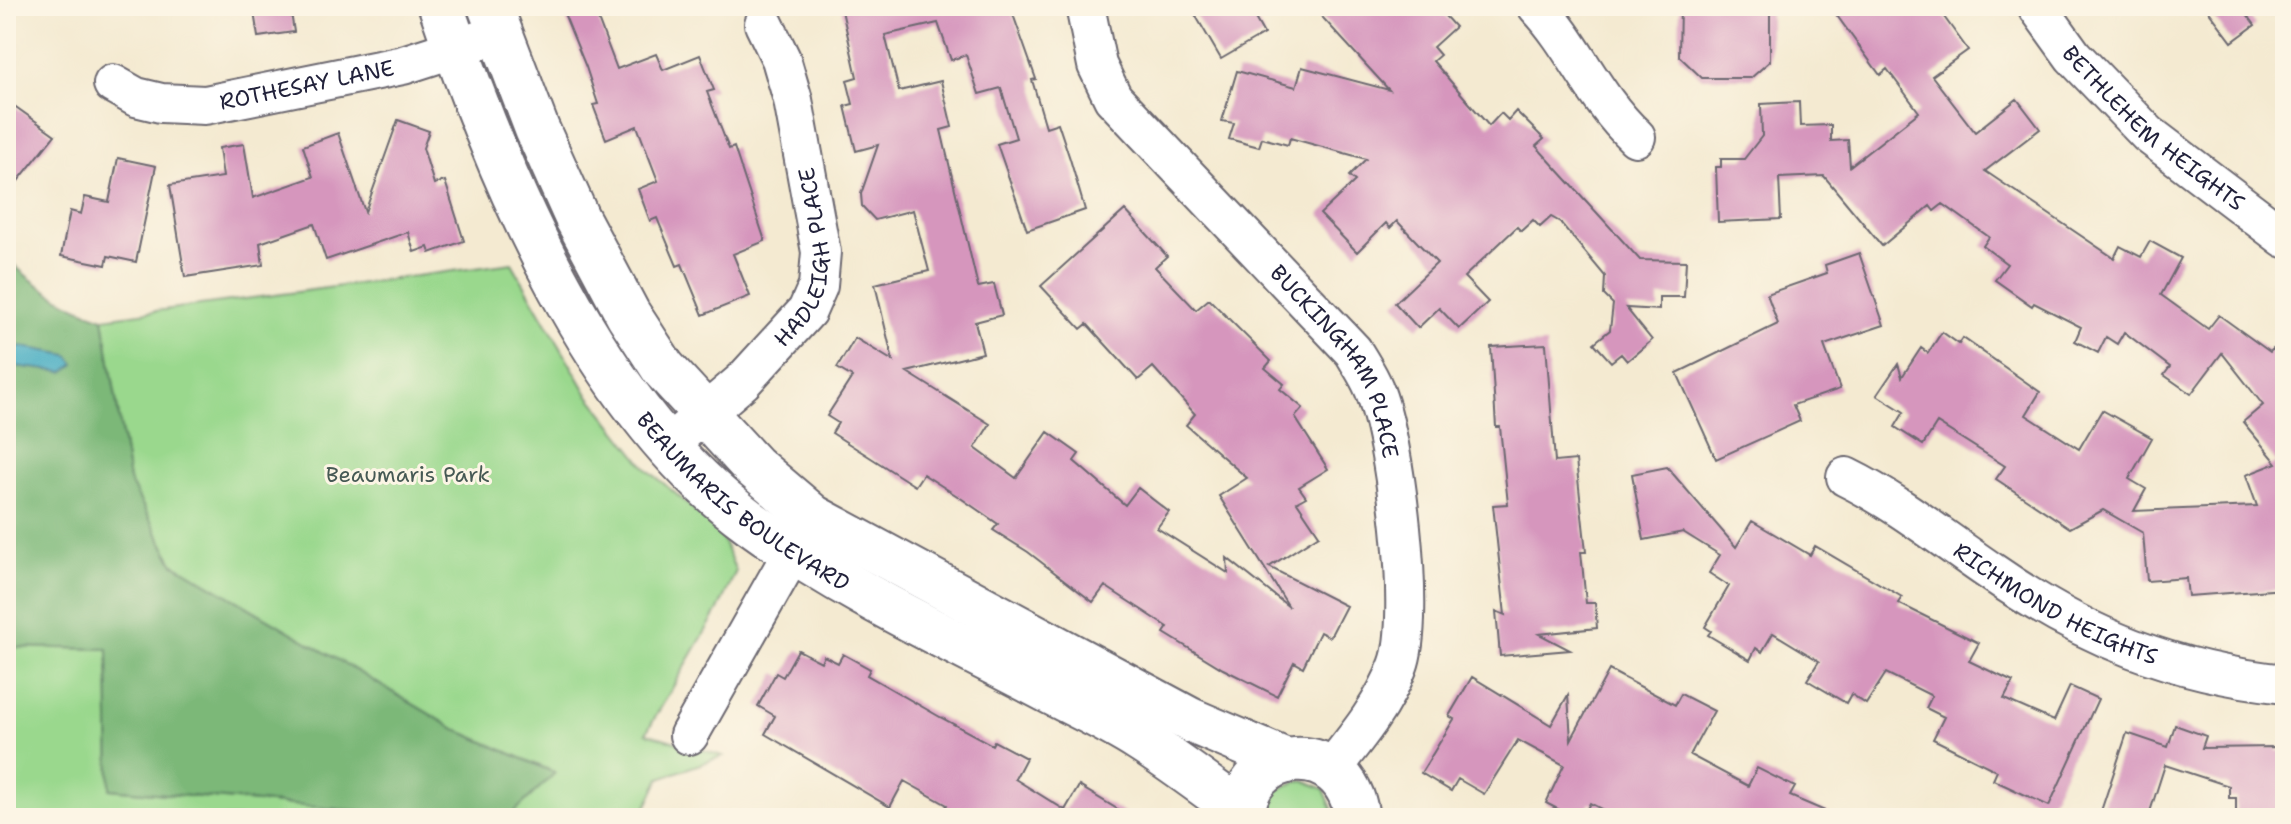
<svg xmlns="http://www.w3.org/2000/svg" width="2291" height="824" viewBox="0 0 2291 824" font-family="'Shantell Sans',sans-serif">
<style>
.green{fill:#9ad88d;stroke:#5e7d64;stroke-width:2}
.forest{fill:#7bb878;stroke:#4e6d5a;stroke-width:2}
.water{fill:#42acc2;stroke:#32677e;stroke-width:2}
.building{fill:#d696bd}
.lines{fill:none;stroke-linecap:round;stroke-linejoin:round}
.street-casing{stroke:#6c6870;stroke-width:42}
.secondary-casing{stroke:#6c6870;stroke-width:48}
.street{stroke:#fff;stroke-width:38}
.secondary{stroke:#fff;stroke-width:44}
.labels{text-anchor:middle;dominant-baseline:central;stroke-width:6;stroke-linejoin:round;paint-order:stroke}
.street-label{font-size:22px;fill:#22223b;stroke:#fcf5e5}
.park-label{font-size:22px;fill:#465954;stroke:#fcf5e5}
</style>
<rect width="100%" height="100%" fill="#fcf5e5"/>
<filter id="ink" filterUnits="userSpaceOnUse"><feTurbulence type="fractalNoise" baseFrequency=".0125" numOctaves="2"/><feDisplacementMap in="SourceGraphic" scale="16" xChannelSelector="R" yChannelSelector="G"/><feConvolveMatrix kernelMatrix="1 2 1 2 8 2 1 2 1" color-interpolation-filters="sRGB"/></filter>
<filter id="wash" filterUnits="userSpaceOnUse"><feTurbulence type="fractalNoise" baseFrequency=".006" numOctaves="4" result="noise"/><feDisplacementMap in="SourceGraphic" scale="32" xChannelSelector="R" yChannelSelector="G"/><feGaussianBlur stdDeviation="1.8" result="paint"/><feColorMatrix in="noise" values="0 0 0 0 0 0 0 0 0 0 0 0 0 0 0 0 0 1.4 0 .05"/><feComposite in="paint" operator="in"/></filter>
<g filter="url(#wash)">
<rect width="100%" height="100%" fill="#f4ead1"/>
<path class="green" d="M512,263L587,393L647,469L719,531L736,571L718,610L646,733L723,756L660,778L641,818H508L554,772L457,730L173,563L129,480L103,318Z
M6,647L108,649L110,789L442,818H6Z
M1304,780L1324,789L1336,818H1265C1268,792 1279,786 1304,780Z"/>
<path class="forest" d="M6,257C35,287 64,303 103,318L129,480L173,563L457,730L555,773L508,818H442L110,789L108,649L6,647Z"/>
<path class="water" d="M6,344L68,355L75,364L64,372L6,365Z"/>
<g id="blocks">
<path class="building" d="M253,6H290L294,32L258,37Z
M561,6H593L617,69L656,54L663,70L700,55L714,90L707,92L729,149L734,147L765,241L733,254L750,296L703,315L682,264L677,266L657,218L650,221L638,189L658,181L637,126L606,139L593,105L598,104L586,67Z
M841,6H1010L1036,79L1032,80L1046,127L1058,123L1070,159L1085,210L1027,230L997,144L1016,138L1001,88L979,94L966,55L951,60L938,23L885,35L899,91L941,81L952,127L941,130L978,287L994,284L1002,315L975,322L983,353L907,372L990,424L975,448L1016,478L1048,432L1079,454L1074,461L1125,505L1138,488L1169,512L1157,528L1228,573L1227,558L1289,607L1219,496L1247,478L1186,425L1195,414L1153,367L1138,380L1087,324L1081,329L1041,286L1125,210L1167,256L1155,267L1196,310L1209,299L1271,361L1265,368L1284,384L1280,389L1303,408L1295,417L1328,469L1299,487L1306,497L1297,502L1319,535L1269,567L1346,606L1330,637L1320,632L1303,667L1294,662L1277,696L1223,669L1164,633L1168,627L1105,586L1093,602L1028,552L993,530L998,524L962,499L923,474L915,486L832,433L838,423L827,416L852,377L837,368L855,338L893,361L875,284L929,271L913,210L875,220L862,206L861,194L878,145L856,151L845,106L853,104L847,80L857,77Z
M1190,6H1248L1264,34L1221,59Z
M1312,6H1436L1455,27L1433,47L1440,55L1433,61L1489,126L1501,113L1508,120L1516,111L1544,139L1536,146L1640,260L1686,261L1684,297H1659V310L1626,308L1652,340L1627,361L1621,354L1611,362L1594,343L1610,330L1613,304L1604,295L1605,276L1560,222L1551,217L1540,227L1533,220L1521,231L1517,227L1464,277L1488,302L1459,329L1439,308L1418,328L1395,303L1437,263L1397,221L1390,228L1386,223L1357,252L1320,214L1355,181L1349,176L1366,159L1290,138L1288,145L1262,138L1259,147L1229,139L1234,123L1222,121L1237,71L1296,87L1302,67L1389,90Z
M1680,6H1770V61L1751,78H1702L1679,56Z
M1830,6H1922L1930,16L1939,10L1968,50L1932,76L1975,132L2017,99L2040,129L1985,171L2114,258L2120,246L2141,257L2150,241L2181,258L2161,295L2208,329L2219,315L2270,352L2273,349L2285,364V589L2188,596L2186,578L2147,581L2143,533L2103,510L2070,528L1996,479L2005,466L1937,423L1923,445L1895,427L1904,412L1877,395L1898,364L1902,377L1921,348L1928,353L1942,332L1959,344L1963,338L2040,392L2026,415L2079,449L2102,410L2152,438L2129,479L2146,489L2134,511L2257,506L2246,475L2277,463L2243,422L2263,405L2222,353L2191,394L2164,375L2170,367L2124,332L2117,344L2106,337L2098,353L2075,341L2081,327L2034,303L2032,306L1995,280L2007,264L1983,246L1989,237L1943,204L1934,211L1930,206L1882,246L1824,176L1779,178L1781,219L1718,222L1716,167H1721V159H1744L1762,136L1761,104L1799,102L1800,126L1831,125V141L1848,140L1850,166L1919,112L1887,69L1880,75Z
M2205,6H2241L2255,25L2232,42Z
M6,100L55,135L6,196Z
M398,120L429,131L423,148L434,184L445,181L464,241L430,253L428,247L414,252L408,232L326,260L314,224L260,243L263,265L185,277L170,185L223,177L219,148L244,144L253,198L313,177L303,146L338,133L365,212Z
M118,158L156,166L136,262L108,256L106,265L61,256L70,211L81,214L85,197L109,202Z
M1859,253L1884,325L1824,345L1840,389L1793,405L1800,421L1716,459L1677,373L1778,324L1767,294L1827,273L1825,265Z
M1546,344L1555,462L1576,460L1586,552H1581L1586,603H1595L1597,628L1539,634L1570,650L1500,656L1496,611L1505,615L1493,505L1508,504L1500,427H1496L1491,347Z
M1667,467L1736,547L1752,521L1810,555L1815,546L1902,597L1898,603L1979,643L1969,661L2013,682L2004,699L2054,721L2070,686L2098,699L2049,806L1993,780L1997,771L1933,739L1944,717L1926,708L1932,696L1886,673L1866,704L1851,694L1846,703L1807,680L1819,661L1773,633L1762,652L1756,648L1750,660L1708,635L1711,631L1705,627L1729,586L1709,573L1720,555L1683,532L1644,540L1632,474Z
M798,650L821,662L824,656L838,663L843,654L870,669L867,675L940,717L992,745L994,741L1026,758L1015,779L1065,810L1079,786L1132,818H940L947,805L904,781L890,807L765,734L775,716L758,706L776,673L783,677Z
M1609,670L1675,705L1681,694L1714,711L1690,755L1748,786L1757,768L1795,787L1790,796L1841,818H1618L1590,803L1582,818H1575L1546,803L1564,765L1518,740L1484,794L1458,779L1451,791L1421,773L1454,719L1449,716L1472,677L1551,725L1568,695L1571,740Z
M2175,725L2206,736L2202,748L2277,747V751H2285V817H2236V798H2229V786L2165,765L2148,818H2123L2101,811L2127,733L2168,747Z"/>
</g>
</g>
<g filter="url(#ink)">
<use href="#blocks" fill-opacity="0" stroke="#6c6870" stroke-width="2"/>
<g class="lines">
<defs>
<g id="street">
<path id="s1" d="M1085,6L1097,65L1113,98L1353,351C1360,363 1369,376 1374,389C1395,439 1417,616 1398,666C1384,704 1357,737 1332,768"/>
<path d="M1537,6C1575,46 1593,97 1636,137"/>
<path id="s2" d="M2037,6L2073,56L2148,134L2285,238"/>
<path id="s3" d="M113,84L136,97L161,103L205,105L403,65L499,34"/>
<path id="s4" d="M669,444L743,381L807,311L818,286L821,252L793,100L781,59L764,24"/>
<path id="s5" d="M1846,477C1899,503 1944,540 1993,573C2085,637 2173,672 2285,684"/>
<path d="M689,735L808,525"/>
</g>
<g id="secondary">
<path id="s6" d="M441,6C500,181 596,410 750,522C842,589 948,638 1049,691C1079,707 1111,721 1140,740C1175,762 1209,788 1243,813"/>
<path d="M490,6L537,129L577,218L628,314L663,368L753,466L813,517L1190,720L1286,761"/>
<path d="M1243,818C1241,748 1346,733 1357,818"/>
</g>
</defs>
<use href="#street" class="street-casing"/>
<use href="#secondary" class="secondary-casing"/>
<use href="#street" class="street"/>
<use href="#secondary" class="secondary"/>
</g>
</g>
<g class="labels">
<g class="street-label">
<text stroke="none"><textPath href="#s3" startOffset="200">ROTHESAY LANE</textPath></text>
<text stroke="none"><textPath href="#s2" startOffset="170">BETHLEHEM HEIGHTS</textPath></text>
<text stroke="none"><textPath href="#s4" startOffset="244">HADLEIGH PLACE</textPath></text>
<text stroke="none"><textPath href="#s1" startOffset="446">BUCKINGHAM PLACE</textPath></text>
<text stroke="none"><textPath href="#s6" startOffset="592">BEAUMARIS BOULEVARD</textPath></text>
<text stroke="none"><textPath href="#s5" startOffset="246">RICHMOND HEIGHTS</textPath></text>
</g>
<g class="park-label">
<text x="408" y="474">Beaumaris Park</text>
</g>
</g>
<rect width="2291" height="824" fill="none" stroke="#fcf5e5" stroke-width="32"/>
</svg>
